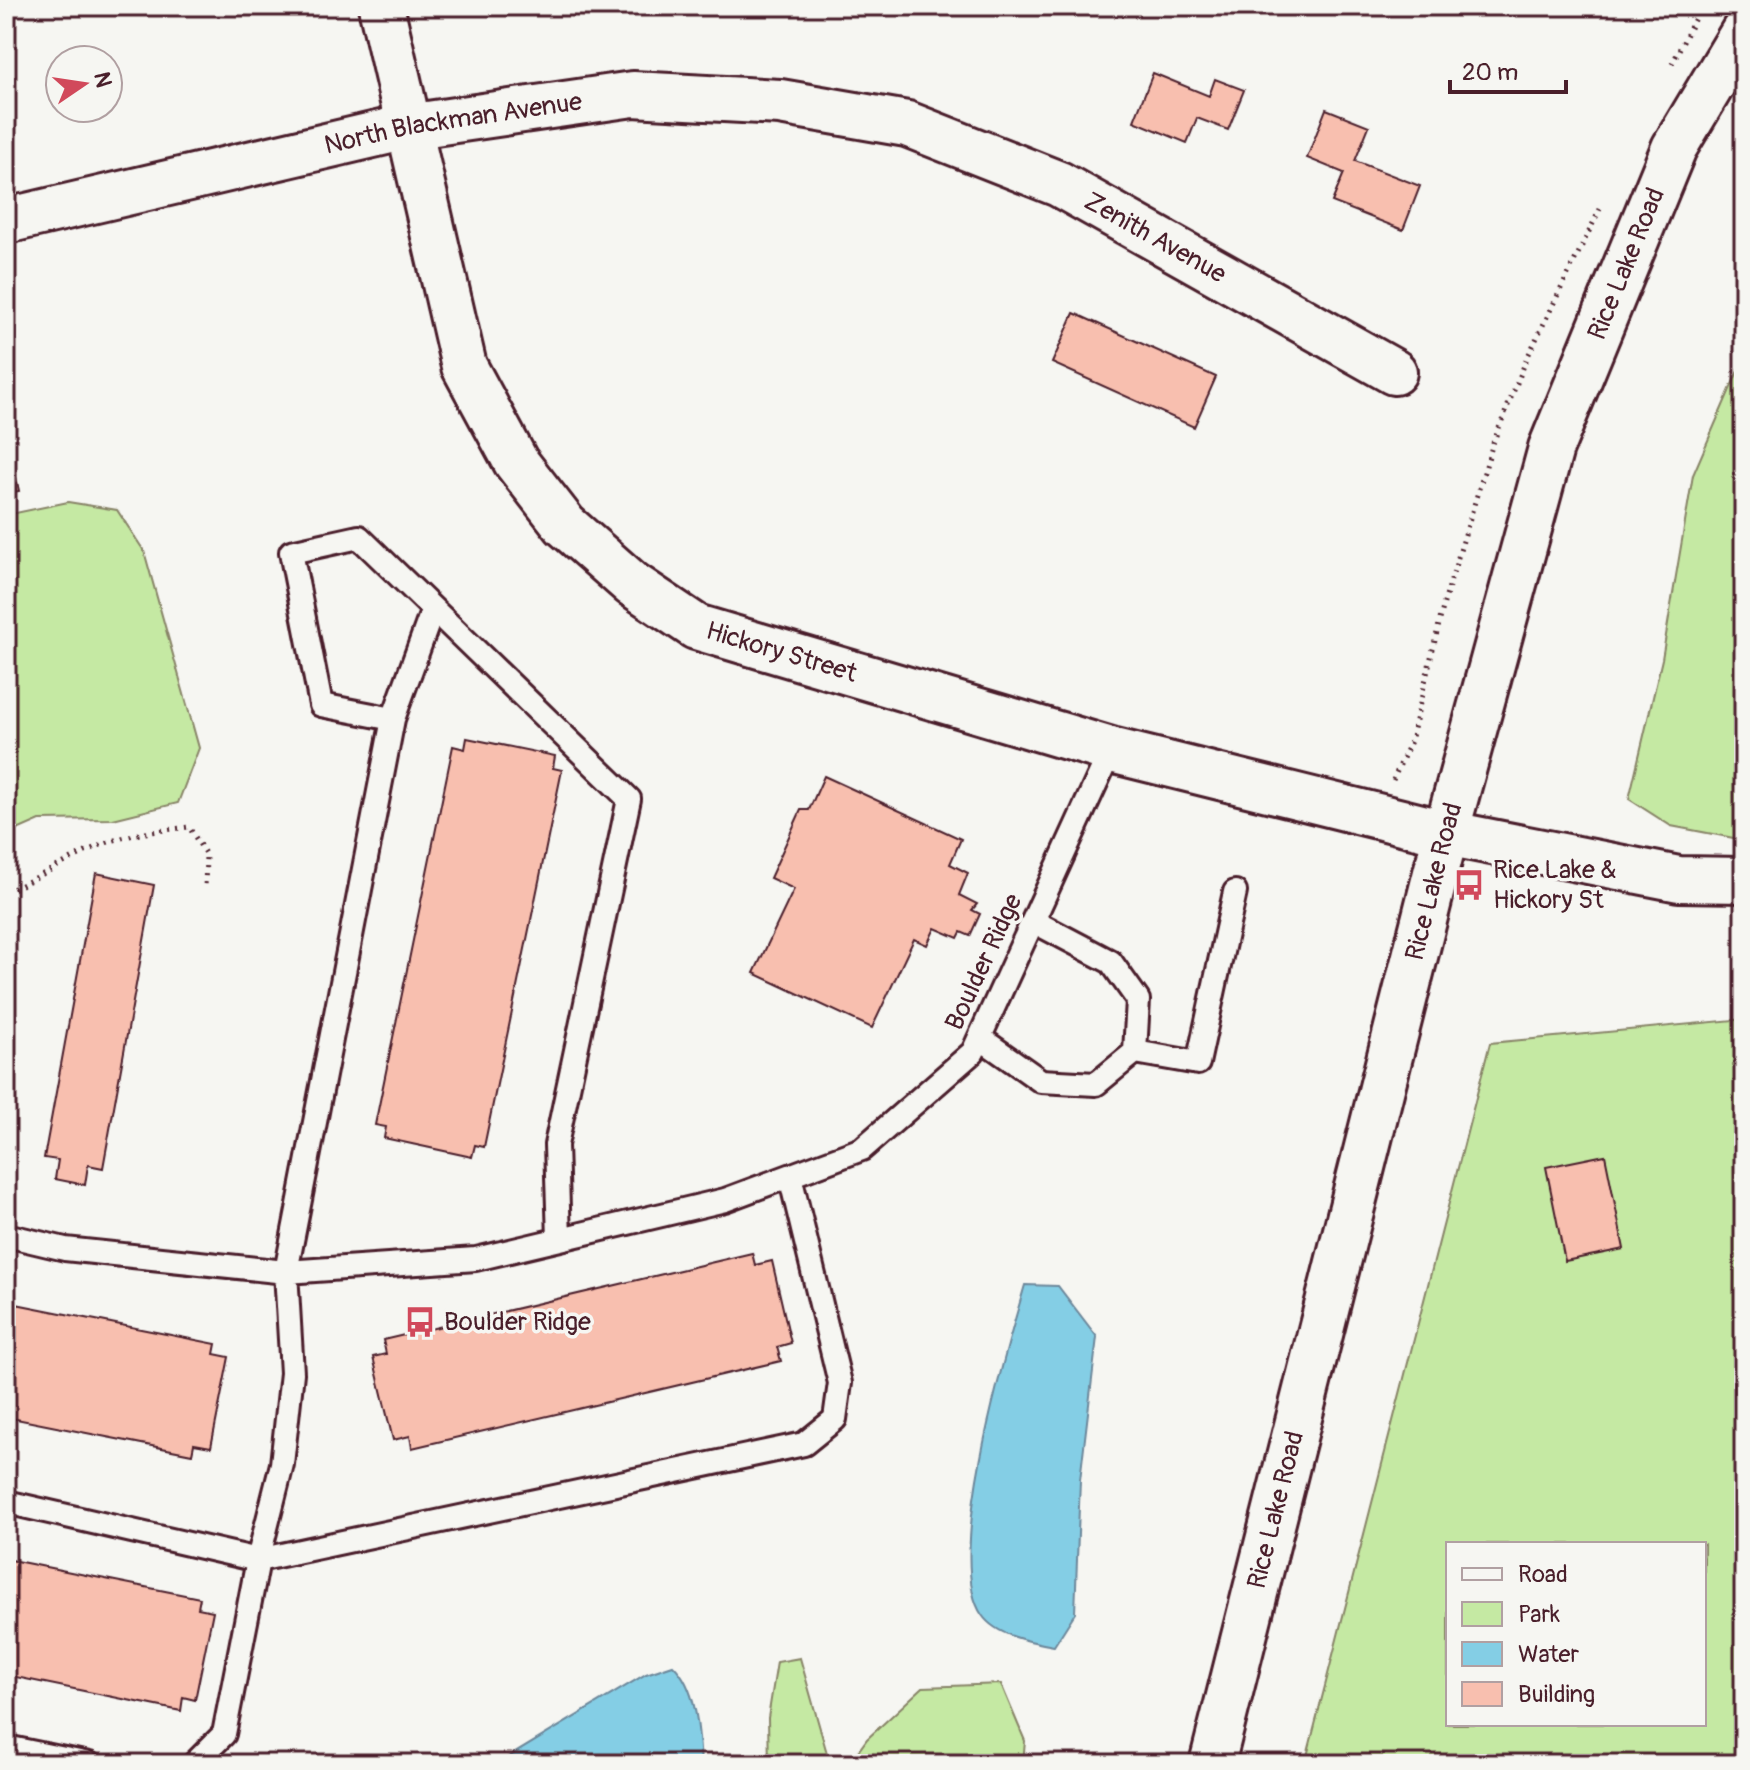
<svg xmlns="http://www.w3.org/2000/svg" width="1750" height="1770" viewBox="0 0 1750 1770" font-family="Pangolin,sans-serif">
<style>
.green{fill:#c5e9a3;stroke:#888467;stroke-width:2;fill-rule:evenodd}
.water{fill:#84cee5;stroke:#6d889b;stroke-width:2}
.building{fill:#f8bfaf;stroke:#4a1f2b;stroke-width:2}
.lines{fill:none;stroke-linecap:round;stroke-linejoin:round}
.lane-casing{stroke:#4a1f2b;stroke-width:28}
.street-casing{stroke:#4a1f2b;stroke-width:50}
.secondary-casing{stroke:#4a1f2b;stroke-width:50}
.path{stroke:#4a1f2b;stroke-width:5;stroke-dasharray:2 6;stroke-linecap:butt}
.lane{stroke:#f6f6f2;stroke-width:22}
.street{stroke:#f6f6f2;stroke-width:44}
.secondary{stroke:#f6f6f2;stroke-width:44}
.labels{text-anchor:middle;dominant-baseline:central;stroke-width:7;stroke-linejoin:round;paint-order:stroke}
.street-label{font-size:26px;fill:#4a1f2b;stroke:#f6f6f2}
.poi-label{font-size:26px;fill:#4a1f2b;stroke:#f6f6f2;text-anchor:start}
</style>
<rect width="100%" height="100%" fill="#f6f6f2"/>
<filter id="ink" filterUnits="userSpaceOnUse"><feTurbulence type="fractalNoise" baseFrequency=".0125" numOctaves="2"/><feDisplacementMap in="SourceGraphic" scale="16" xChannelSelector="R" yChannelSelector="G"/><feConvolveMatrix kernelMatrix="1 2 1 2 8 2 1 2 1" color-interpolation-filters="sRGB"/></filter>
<g filter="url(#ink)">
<path class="green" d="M1744,357V840L1671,826L1629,799L1662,659L1693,475Z
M68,502L117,510L144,551L199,748L178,803L113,819L40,820L6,835V515Z
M1744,1019V1764H1305L1490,1043ZM1448,1544H1704V1724H1448Z
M800,1658L830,1764H769L768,1718L777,1662Z
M1001,1684L1025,1741L1023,1764H849L867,1739L923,1687Z"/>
<path class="water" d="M1025,1285L1058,1286L1097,1337L1080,1480L1075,1613L1054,1646C1031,1642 996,1636 982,1615C943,1559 1006,1350 1025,1285Z
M673,1665C697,1688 699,1732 701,1764H497L646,1674Z"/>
<path class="building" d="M1153,73L1209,96L1215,79L1244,90L1228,130L1197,118L1187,143L1134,121Z
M1326,109L1369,126L1355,161L1420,186L1403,230L1332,202L1344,173L1307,158Z
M1074,313L1216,377L1194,427L1052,363Z
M9,445L19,491L6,493V446Z
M467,738L555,756L553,768L562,770L484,1147L475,1145L472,1157L384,1138L386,1127L375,1125L453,746L465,749Z
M824,776L961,839L950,864L968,873L959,895L977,904L972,910L980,914L970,936L961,932L958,938L935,928L927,945L914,939L872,1028L754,973L794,889L770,878L801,810H809Z
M96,873L154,885L103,1168L88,1165L85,1185L55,1179L58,1160L44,1158Z
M1605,1155L1624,1249L1565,1261L1546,1167Z
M752,1253L755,1265L772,1261L791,1343L777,1347L781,1361L412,1448L410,1436L393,1440L373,1357L386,1354L383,1340Z
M6,1302L216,1344L214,1354L229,1357L211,1447L194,1444L192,1454L6,1417Z
M6,1559L200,1598L198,1608L213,1611L195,1700L183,1697L181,1711L6,1675Z"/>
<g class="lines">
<defs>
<path id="lane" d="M433,609L393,719L321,705L291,552L359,537L629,799L556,1145L559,1239
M393,719L286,1272L292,1373L282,1464L258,1560L804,1444L835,1419L840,1383L790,1176
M980,1038L1041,1081L1096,1084L1135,1052L1138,1000L1111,962L1033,921
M1135,1052L1198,1063L1235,892
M6,1235L65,1249L286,1272L476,1259L725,1200L862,1149L973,1052L1111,750
M6,1502L258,1560L224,1734L194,1764
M6,1747L89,1764"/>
<g id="street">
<path id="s1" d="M381,6L464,366L516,462L565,525L632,584L696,627L1111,750L1446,833L1679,879L1744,880"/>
<path id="s2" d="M6,221L407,127L633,94L780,102L907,124L1059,184L1394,372"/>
</g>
<g id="secondary">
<path id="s3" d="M1212,1764L1446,833L1551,448L1674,148L1744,31"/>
</g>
</defs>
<use href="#lane" class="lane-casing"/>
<use href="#street" class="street-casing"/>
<use href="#secondary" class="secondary-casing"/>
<path class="path" d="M1672,64L1701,6
M1393,780L1411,741L1444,603L1493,443L1527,358L1600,209
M6,892C37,878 66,861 96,847C125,834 158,831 189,827L206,855L205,890"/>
<use href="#lane" class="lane"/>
<use href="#street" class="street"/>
<use href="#secondary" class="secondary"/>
</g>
</g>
<defs>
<symbol id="bus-bare" viewBox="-9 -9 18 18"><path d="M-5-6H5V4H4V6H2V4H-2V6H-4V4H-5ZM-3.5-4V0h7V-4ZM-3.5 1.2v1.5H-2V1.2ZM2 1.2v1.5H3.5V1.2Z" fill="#d1495b" stroke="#f6f6f2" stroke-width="2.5" paint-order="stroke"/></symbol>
</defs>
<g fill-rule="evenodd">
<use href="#bus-bare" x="1447" y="863" width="44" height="44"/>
<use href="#bus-bare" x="398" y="1300" width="44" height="44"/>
</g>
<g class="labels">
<g class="street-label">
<text stroke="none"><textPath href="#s2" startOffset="458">North Blackman Avenue</textPath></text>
<text stroke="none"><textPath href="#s2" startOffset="1190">Zenith Avenue</textPath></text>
<text stroke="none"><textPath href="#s3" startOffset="1558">Rice Lake Road</textPath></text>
<text stroke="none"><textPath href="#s1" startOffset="814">Hickory Street</textPath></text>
<text stroke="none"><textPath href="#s3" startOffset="910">Rice Lake Road</textPath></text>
<text transform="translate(984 962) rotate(-65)">Boulder Ridge</text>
<text stroke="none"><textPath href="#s3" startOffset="262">Rice Lake Road</textPath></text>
</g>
<g class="poi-label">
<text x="1493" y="870">Rice Lake &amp;<tspan x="1493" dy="30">Hickory St</tspan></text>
<text x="444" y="1322">Boulder Ridge</text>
</g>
</g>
<rect width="1750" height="1770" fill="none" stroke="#f6f6f2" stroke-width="32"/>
<rect x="16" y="16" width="1718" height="1738" fill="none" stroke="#4a1f2b" stroke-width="3" filter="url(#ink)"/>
<rect x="1446" y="1542" width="260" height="184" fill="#f6f6f2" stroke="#b1a0a2" stroke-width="2"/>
<rect x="1462" y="1568" width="40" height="12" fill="#f6f6f2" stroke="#b1a0a2" stroke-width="2"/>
<text x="1518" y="1582" font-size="24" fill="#4a1f2b">Road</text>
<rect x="1462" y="1602" width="40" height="24" fill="#c5e9a3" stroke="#b1a0a2" stroke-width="2"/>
<text x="1518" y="1622" font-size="24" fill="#4a1f2b">Park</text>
<rect x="1462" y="1642" width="40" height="24" fill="#84cee5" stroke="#b1a0a2" stroke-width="2"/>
<text x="1518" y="1662" font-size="24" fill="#4a1f2b">Water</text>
<rect x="1462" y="1682" width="40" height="24" fill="#f8bfaf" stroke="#b1a0a2" stroke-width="2"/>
<text x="1518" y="1702" font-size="24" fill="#4a1f2b">Building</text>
<g transform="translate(84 84) rotate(77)"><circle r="38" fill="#f6f6f2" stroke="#b1a0a2" stroke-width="2"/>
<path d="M0-6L14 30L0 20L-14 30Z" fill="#d1495b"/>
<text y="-12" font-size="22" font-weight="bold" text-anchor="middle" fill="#4a1f2b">N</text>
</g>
<path d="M1450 80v12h116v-12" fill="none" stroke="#4a1f2b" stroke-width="4"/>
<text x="1462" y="80" font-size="24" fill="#4a1f2b" stroke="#f6f6f2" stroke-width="6" paint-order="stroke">20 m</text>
</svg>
